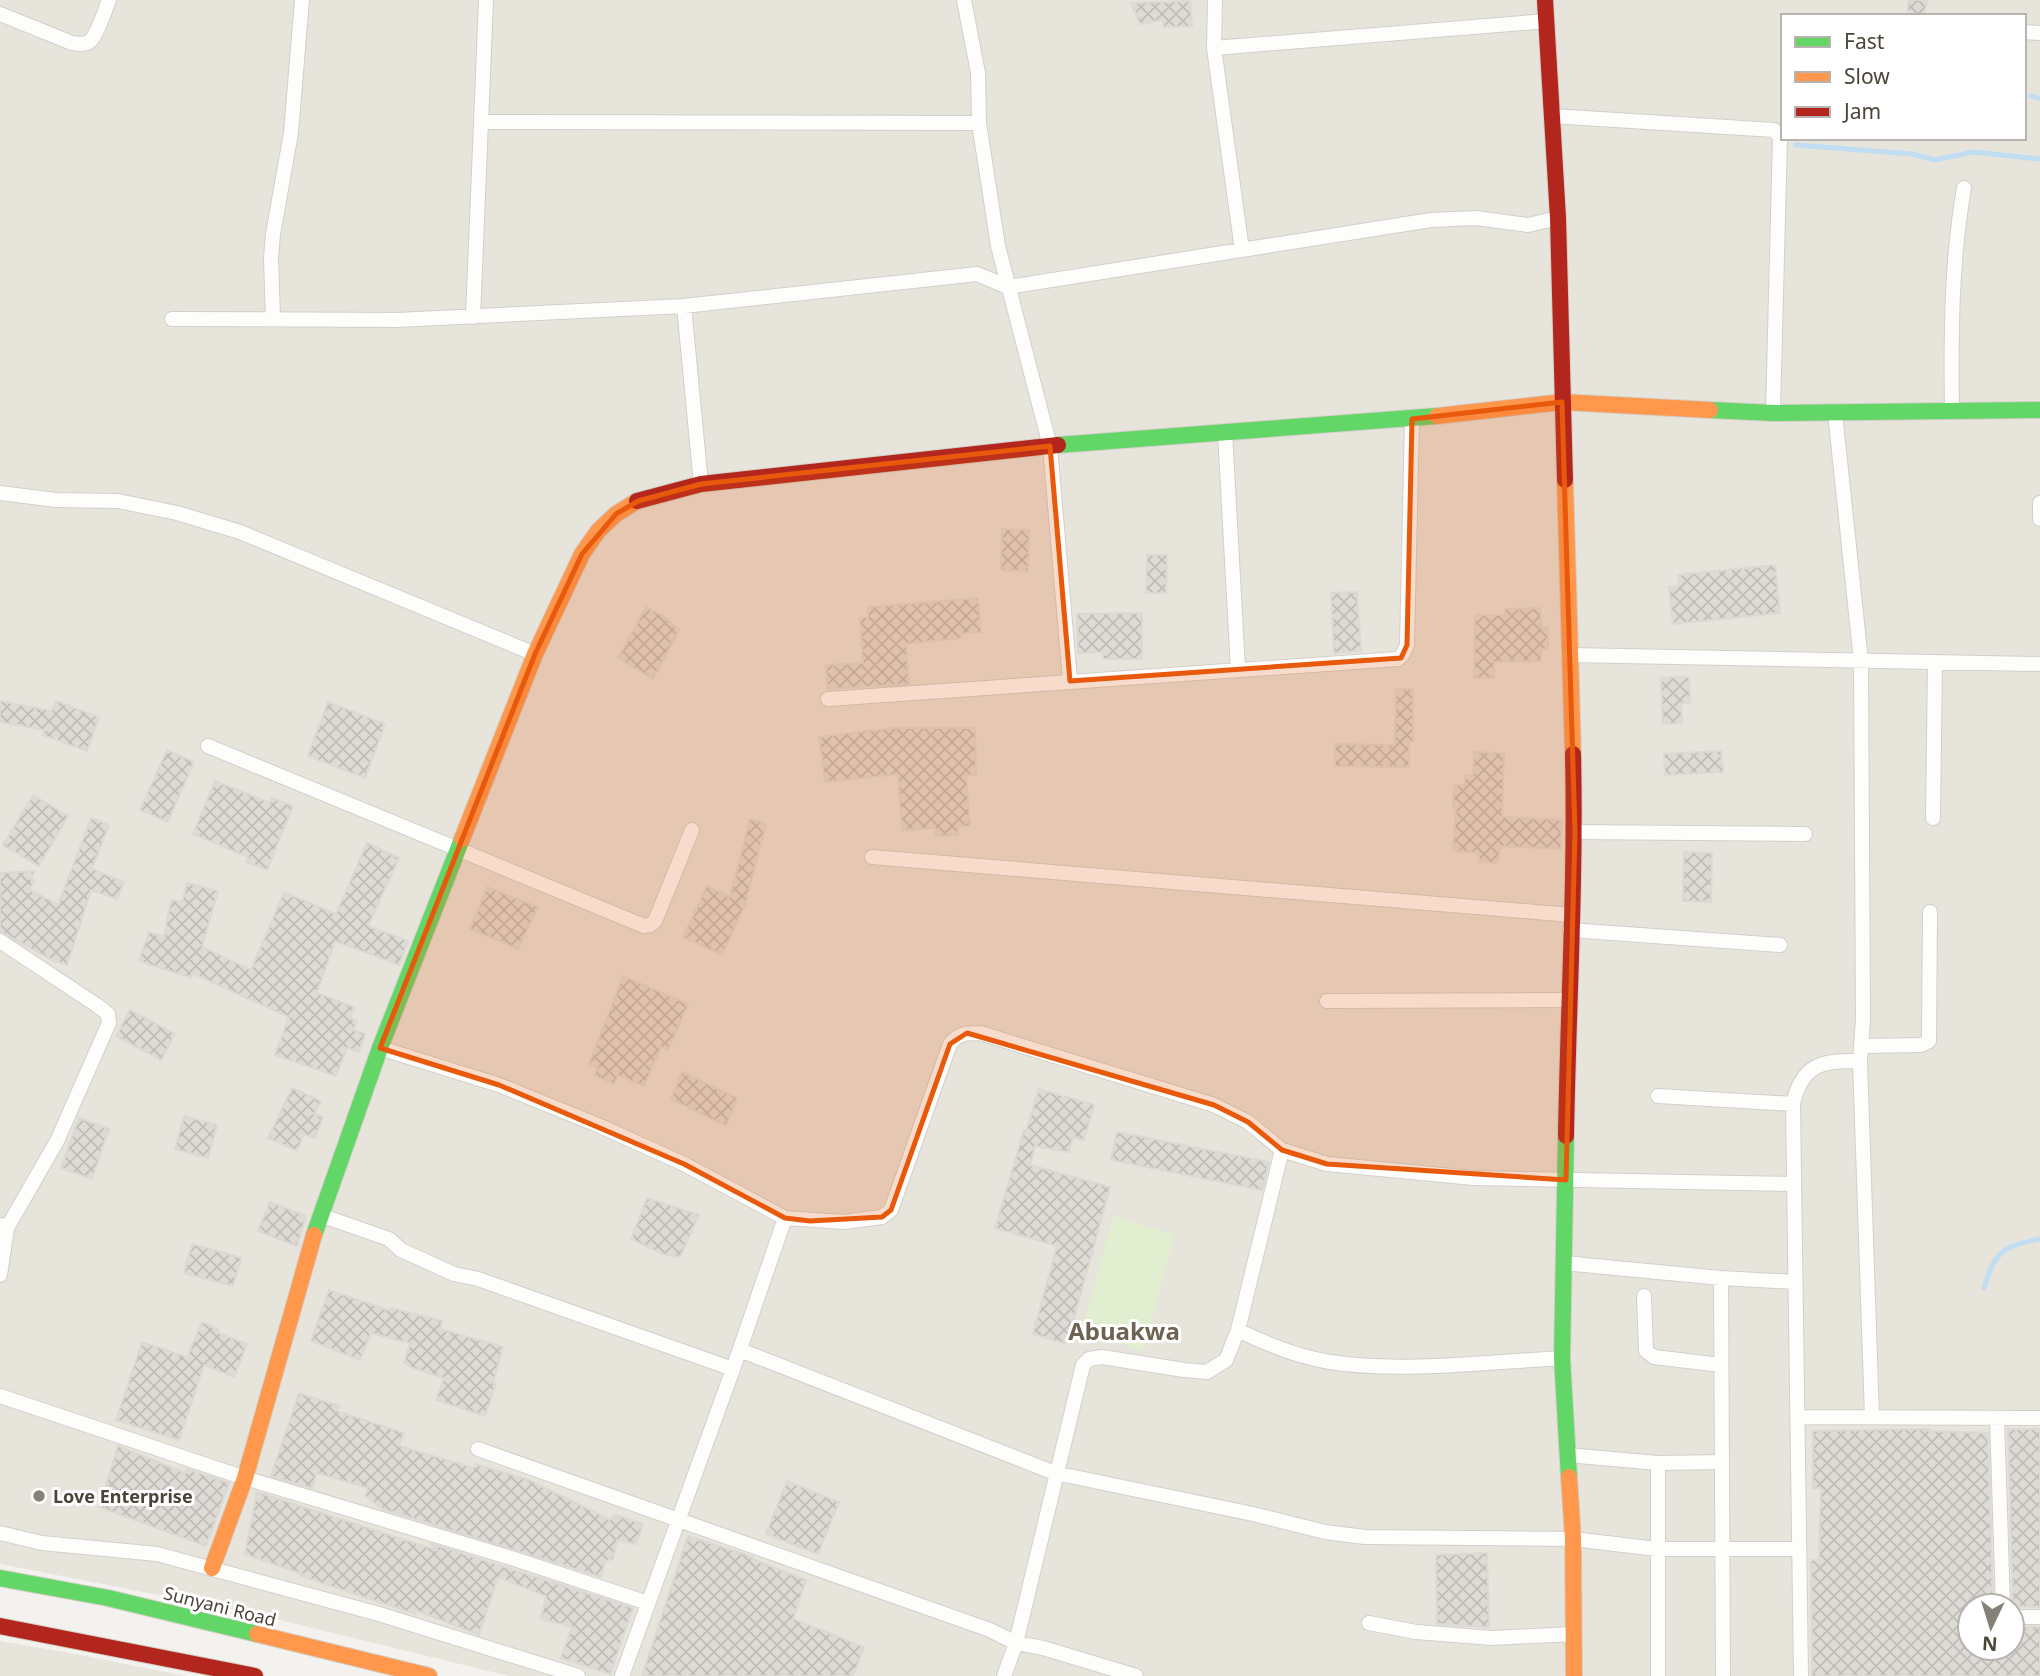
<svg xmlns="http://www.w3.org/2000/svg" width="2040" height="1676" viewBox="0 0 2040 1676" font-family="'Noto Sans',sans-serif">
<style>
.residential{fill:#e7e4dc;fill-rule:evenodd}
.garden{fill:#e1eecf}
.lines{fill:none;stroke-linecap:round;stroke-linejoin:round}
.stream{stroke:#c0ddf1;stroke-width:5}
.building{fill:url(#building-cross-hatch);stroke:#dcd9d4;stroke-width:2}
.street-casing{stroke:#d2d0cb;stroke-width:16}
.fast-casing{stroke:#d3cfc5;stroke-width:18}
.slow-casing{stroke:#d3cfc5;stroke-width:18}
.jam-casing{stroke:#d3cfc5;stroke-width:18}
.street{stroke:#fdfdfc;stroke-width:14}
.fast{stroke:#63d668;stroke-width:16}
.slow{stroke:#ff974d;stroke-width:16}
.jam{stroke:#b3261e;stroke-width:16}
.marked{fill:#e8590c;fill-opacity:0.2;stroke:#e8590c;stroke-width:5;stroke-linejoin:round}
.poi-dot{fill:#868178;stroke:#fff;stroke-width:2.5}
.labels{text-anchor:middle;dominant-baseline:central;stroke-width:6;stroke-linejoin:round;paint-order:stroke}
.poi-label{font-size:18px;font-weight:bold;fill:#4b4439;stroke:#fff;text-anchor:start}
.street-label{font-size:18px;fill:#4b4439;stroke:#fff}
.district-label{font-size:24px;font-weight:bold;fill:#6e6250;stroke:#fff}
</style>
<defs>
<pattern id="building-cross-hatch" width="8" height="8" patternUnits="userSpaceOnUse" patternTransform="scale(1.75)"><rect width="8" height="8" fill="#dedbd6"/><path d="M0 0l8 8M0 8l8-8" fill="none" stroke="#c0bdb8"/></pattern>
</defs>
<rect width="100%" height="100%" fill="#f4f2ee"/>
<path class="residential" d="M0,0H2040V1676H509L255,1614L0,1564ZM1783,16H2024V138H1783ZM1970,1606H2012V1648H1970Z
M0,1641L65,1652L186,1676H0Z"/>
<path class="garden" d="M1113,1216L1174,1235L1144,1352L1083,1328Z"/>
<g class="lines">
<path class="stream" d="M2031,96L2040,99
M1796,145L1912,154L1935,160L1973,152L2040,159
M1984,1288C1994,1251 2004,1246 2040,1239"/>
</g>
<path class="building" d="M1909,0H1927L1924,16H1907Z
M1190,1L1192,26L1164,27L1162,20L1140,24L1131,3Z
M1002,529L1029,530L1028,571L1001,570Z
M1147,555H1167L1166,593H1146Z
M1775,565L1780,613L1673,624L1669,587L1679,586L1678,575Z
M1357,592L1361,651L1334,653L1331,593Z
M978,598L981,632L961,634V638L906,644L909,684L827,689L826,665L863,663L860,618L868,617V607Z
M646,607L663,616L679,630L653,679L618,658Z
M1540,608L1541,628L1548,627V649H1541V661L1494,662V678H1474L1475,615H1505V609Z
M1142,613V659H1103V652L1078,653L1077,614Z
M1689,677L1690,703H1681L1682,723L1663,724L1661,678Z
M1396,689H1413V741H1409V767L1335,766V744L1395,745Z
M0,701L52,711L56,701L99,717L87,751L43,735L45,730L0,722Z
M328,702L385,724L365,778L308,756Z
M892,728H975L976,775H966L970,826H958V835L936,836L935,828L902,830L898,774L825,782L819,737Z
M167,750L194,762L168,822L140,810Z
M1721,751L1723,772L1665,775L1664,754Z
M1474,752L1504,753L1502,817L1562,820L1561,849L1501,846L1497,863L1479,862V853L1453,851L1456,808H1453L1454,785L1465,786V775H1473Z
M215,781L270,803L272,798L293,806L267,870L246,862L248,857L193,834Z
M33,795L68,816L39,866L3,845Z
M91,818L109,825L92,869L124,882L117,899L91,890L67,965L52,960L0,931V873L35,871L31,879L34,880L30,890L58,905Z
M750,819L766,824L745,905L722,955L683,937L707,886L730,897Z
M367,843L399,858L368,926L408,941L399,965L335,941L317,993L354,1007L350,1018L357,1021L353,1030L365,1034L359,1052L347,1048L336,1076L275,1055L289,1017L192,973L191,978L139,961L149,932L164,937L171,900L182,902L187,883L218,891L202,947L251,970L284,892L336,914Z
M1684,852L1712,853L1711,902L1683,901Z
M487,887L538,907L518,949L470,929Z
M623,976L688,1004L668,1050L661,1047L644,1086L618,1075L614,1084L594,1075L598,1067L589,1064Z
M130,1010L175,1034L161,1060L116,1036Z
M682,1072L737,1098L726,1126L671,1099Z
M292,1088L321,1101L314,1114L323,1117L315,1138L304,1134L297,1151L268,1138Z
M1039,1089L1094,1105L1084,1140L1073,1137L1069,1152L1035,1146L1030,1165L1110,1187L1067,1344L1033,1334L1057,1246L995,1228L1024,1130L1026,1131Z
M184,1116L217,1125L208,1158L175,1149Z
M79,1118L109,1129L92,1179L61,1168Z
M1117,1132L1269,1162L1262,1190L1111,1160Z
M647,1198L699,1215L680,1257L662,1254L631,1239Z
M270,1202L306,1216L297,1246L258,1231Z
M192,1244L241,1258L233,1286L184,1273Z
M329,1290L391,1311V1308L442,1321L440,1329L503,1347L493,1383H496L485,1416L436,1400L444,1378L413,1368L404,1363L410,1343L371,1333L360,1360L311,1341Z
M202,1322L219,1330L218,1333L247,1344L234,1377L204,1365L179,1440L116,1420L142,1342L187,1357Z
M299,1393L339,1406L337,1411L404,1433L399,1446L474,1468L475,1464L529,1480L610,1520L615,1515L643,1524L636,1544L617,1540L613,1559L605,1561L601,1577L383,1509L365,1496L368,1488L317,1473L312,1488L271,1476Z
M1929,1429V1431L1988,1433L1993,1606H1970V1648H2015V1627H2040V1676H1812L1811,1560H1819L1821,1488H1813V1431Z
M2008,1429H2040V1607L2013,1606Z
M118,1446L185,1473L187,1469L229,1483L206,1546L99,1507Z
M787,1481L839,1502L818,1554L766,1534Z
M257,1492L439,1551L429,1543L633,1608L610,1674L561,1658L572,1627L541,1619L546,1596L498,1577L479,1635L416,1610L415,1614L301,1576L302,1574L245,1554Z
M688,1536L753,1557L752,1559L806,1580L793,1619L864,1647L853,1676H642Z
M1487,1553L1489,1627L1437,1624L1436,1555Z"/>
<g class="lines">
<defs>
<path id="street" d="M964,0L978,73L979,123L998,246L1050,446L1070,681
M1215,0L1214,48L1242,250
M0,14L72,43C78,44 84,45 89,42C97,36 105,10 109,0
M2024,32L2040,33
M1214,48L1547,21
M1552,116L1774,130L1780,137L1773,413
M481,122L979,123
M684,306L701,484
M473,317L486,0
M172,319L397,320L684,306L977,274L1008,287L1431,220L1476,218L1528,225L1558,218
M273,319L271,258L273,234L291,133L302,0
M1952,411C1951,335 1951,263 1964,188
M1225,433L1238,669
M0,493L56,500L118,501L177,513L240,532L535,654
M2040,503V519
M1569,655L2040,664
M828,699L1398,659L1403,654L1407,645L1412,419
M208,746L644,926L650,925L655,921L692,830
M1933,818L1935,662
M1575,832L1805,834
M872,857L1571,915
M1570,930L1780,945
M0,941L98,1006L108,1014L109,1023L57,1141L7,1228
M1327,1001L1568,1000
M1861,1046L1921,1045L1929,1041L1930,912
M380,1048L499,1085L600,1126L684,1164L785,1218L844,1222L882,1217L891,1210L950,1044C959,1033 966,1033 980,1033L1214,1105L1248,1122L1282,1150L1327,1164L1474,1178L1793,1184
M1860,1061L1872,1417
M1658,1096L1793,1104
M320,1215L389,1239L401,1250L454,1274L478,1279L733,1369
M1563,1263L1721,1278L1795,1282
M0,1275L7,1228L1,1225
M1721,1278L1723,1676
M1644,1296L1646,1351L1654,1357L1721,1365
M1238,1330L1282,1150
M740,1350L1055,1473L1253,1514L1325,1532L1365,1537L1573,1539L1657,1549H1799
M0,1396L245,1478L508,1557L648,1603
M1799,1417L2040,1418
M1997,1418L2003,1606
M478,1449L990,1630L1016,1643L1043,1648L1136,1676
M1567,1455L1658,1463L1721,1462
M0,1533L42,1543L157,1554L379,1614L578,1676
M2012,1617H2040
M1369,1623L1416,1632L1492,1638L1573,1634
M622,1676L733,1369L785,1218
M1004,1676L1016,1643L1083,1365L1089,1359L1102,1357L1184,1370L1207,1372L1226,1360L1238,1330C1266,1344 1298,1357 1330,1362C1401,1373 1490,1362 1562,1358
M1658,1676V1463
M1801,1676L1793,1104C1802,1064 1822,1060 1860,1061L1863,1019L1861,661L1835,413"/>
<path id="fast" d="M1710,410L1773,413L2040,410
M1058,445L1437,416
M1566,1136L1562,1358L1569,1477
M314,1235L380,1048L462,839
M0,1578L108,1598L257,1634"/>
<path id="slow" d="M1437,416L1562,402L1710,410
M1565,480L1573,754
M462,839L535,654L582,554L598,531L616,514L637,501
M1569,1477L1573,1539L1574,1676
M212,1568L245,1478L314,1235
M257,1634L429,1676"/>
<path id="jam" d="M1545,0L1558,218L1565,480
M637,501L701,484L1058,445
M1566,1136C1568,1009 1576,881 1573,754
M0,1626L255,1676"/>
</defs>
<use href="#street" class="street-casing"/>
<use href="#fast" class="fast-casing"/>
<use href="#slow" class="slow-casing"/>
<use href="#jam" class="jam-casing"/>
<use href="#street" class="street"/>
<use href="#fast" class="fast"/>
<use href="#slow" class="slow"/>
<use href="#jam" class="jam"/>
</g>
<path class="marked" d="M1562,402L1575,832L1566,1180L1327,1164L1282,1150L1248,1122L1214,1105L967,1033L950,1044L891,1210L882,1217L810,1221L785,1218L684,1164L499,1085L380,1048L535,654L582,554L616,514L638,501L701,484L1050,446L1070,681L1401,658L1407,645L1412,419Z"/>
<circle class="poi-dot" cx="39" cy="1496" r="7"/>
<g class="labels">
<g class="poi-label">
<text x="53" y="1496">Love Enterprise</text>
</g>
<g class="street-label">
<text transform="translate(220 1606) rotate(14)">Sunyani Road</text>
</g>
<g class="district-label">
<text x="1124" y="1330">Abuakwa</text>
</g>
</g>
<rect x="1781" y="14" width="245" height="126" fill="#ffffff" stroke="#b7b4b0" stroke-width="2"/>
<rect x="1795" y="37" width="35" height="10" fill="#63d668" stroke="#b7b4b0" stroke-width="2"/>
<text x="1844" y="49" font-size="21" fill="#4b4439">Fast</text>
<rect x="1795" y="72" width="35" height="10" fill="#ff974d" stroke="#b7b4b0" stroke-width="2"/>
<text x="1844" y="84" font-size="21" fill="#4b4439">Slow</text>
<rect x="1795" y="107" width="35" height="10" fill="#b3261e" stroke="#b7b4b0" stroke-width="2"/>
<text x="1844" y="119" font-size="21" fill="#4b4439">Jam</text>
<g transform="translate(1991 1627) rotate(184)"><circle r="33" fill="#ffffff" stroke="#b7b4b0" stroke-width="2"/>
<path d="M0-5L12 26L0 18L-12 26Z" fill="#868178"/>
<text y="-10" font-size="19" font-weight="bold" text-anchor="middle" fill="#4b4439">N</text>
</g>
</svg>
